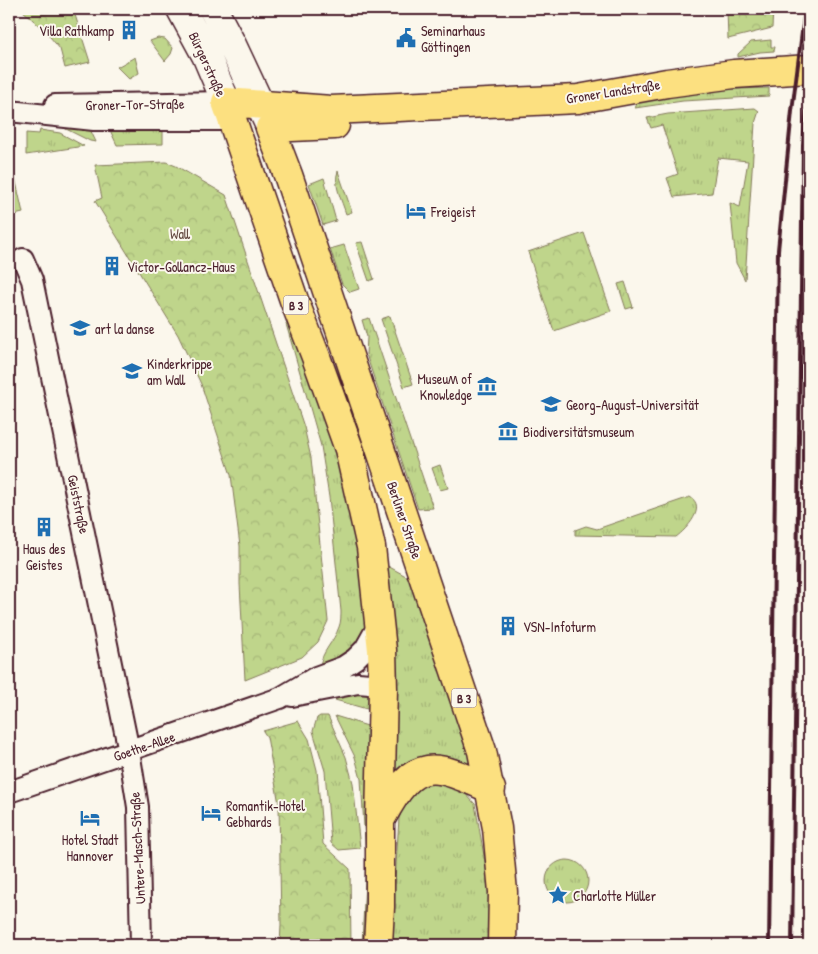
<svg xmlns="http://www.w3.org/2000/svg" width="818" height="954" viewBox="0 0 818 954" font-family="'Patrick Hand',sans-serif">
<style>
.grass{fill:url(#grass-tufts);stroke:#847a5b}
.park{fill:url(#park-crowns);stroke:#847a5b}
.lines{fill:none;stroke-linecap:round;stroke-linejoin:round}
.minor-casing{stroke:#4a1f2b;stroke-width:24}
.secondary-casing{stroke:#4a1f2b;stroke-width:31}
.primary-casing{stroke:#4a1f2b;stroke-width:31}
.minor{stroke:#fbf7ec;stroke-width:20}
.secondary{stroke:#fbf7ec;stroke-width:28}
.primary{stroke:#fce080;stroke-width:28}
.rail{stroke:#4a1f2b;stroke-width:4}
.labels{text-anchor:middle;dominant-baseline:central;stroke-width:4;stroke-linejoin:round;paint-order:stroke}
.shield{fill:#fbf7ec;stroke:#7f6065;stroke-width:1}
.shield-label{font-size:12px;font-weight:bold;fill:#4a1f2b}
.poi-label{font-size:14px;fill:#4a1f2b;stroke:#fbf7ec;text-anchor:start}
.street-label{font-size:14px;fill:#4a1f2b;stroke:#fbf7ec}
.park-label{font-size:14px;fill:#674c43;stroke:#fbf7ec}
</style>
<defs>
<pattern id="grass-tufts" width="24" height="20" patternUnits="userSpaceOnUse" patternTransform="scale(1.25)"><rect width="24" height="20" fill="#bfd58b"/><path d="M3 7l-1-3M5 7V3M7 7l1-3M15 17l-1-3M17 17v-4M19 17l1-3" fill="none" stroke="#a6b678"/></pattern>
<pattern id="park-crowns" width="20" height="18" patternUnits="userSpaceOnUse" patternTransform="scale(1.25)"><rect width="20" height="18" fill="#bfd58b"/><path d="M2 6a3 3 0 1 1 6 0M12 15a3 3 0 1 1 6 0" fill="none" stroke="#a6b678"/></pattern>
</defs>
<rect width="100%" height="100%" fill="#fbf7ec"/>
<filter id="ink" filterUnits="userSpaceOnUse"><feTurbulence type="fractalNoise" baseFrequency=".02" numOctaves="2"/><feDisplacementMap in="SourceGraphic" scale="10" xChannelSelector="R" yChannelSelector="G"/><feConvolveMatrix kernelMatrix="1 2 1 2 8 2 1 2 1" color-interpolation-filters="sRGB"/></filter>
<g filter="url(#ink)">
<path class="grass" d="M158,38L165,39L173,48L171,54L165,61L150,41Z
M771,40V47H775L774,51L760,52L738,57V54L751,42Z
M135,57L139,73L129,79L117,67Z
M769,88V96L683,101L635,108L636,101L703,90Z
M755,108L759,111L755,123L745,280L736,263L730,203L740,207L748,161L718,158L712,193L674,197L667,178L678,174L662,125L651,128L647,118L668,114Z
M56,124L89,127L96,142L90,141Z
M109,128H163V144L117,145Z
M40,130L60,133L84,146L26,155V133L39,134Z
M338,171L352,212L346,214C342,201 333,184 338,171Z
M14,173L23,213L10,216L9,174Z
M324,178L336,221L323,225L309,184Z
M362,242L374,279L369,281L356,243Z
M344,245L359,289L350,292L342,284L330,249Z
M625,282L633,307L626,309L618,284Z
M390,316L413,384L404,387L381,319Z
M369,318L433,508L418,509L366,354L367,337L362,320Z
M288,322L297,337L351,495L370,620L354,651L320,667C321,652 334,642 339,627C341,622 341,616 341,611L329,497L321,446L286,324Z
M440,465L448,488L440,490L432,468Z
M690,497C707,507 687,529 676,537L575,535V530L586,526L597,529Z
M384,564L415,581L468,741L472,765L392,777Z
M366,692L369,695L374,711L335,700L331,694Z
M320,716H328L346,757L353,783L360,848L339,850L331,843L325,771L313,731L317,718Z
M335,716L374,728L365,945H362L366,858L361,779L355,757Z
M437,780L462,790L475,804L491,896L494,945H391L399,818C406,799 417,786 437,780Z
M546 881a21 21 0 1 1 42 0a21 21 0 1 1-42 0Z"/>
<path class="park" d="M21,9H70L75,15L90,62L65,68L60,49L46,32Z
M727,9H773L772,28L728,39Z
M166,162L176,166L226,195L304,427L311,458L328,621L318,642L302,657L245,680L240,584V546L231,475L201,384L178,335L95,201L102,198L95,165Z
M584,233L611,311L554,331L528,252Z
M298,721L309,739L317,770L323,844L350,869L351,945H280L281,925L279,804L267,737L263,731Z"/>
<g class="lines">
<defs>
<path id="minor" d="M55,105L226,102
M9,111L94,120H232
M23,259L32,280L129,751L138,807L141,945
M292,696L358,683L370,684L383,689
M9,792L280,698L316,677L343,667L355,659L365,649L379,624"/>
<path id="secondary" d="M181,9L206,55L226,102
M213,9L231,43L269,124"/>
<path id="primary" d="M335,125L270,128L288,175L482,751L497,828L503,892L502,945
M382,817C415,755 433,763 491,789
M378,945L380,907V821L383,689L382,650L371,547L349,449L316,357L294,300L226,102L331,110L578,99L667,83L734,74L809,69"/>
</defs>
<use href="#minor" class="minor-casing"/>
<use href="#secondary" class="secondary-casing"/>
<use href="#primary" class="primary-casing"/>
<use href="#minor" class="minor"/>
<use href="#secondary" class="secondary"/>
<use href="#primary" class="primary"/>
<path class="rail" d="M769,945L778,250L792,111L805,9
M792,945L803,146L809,74"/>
</g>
</g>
<defs>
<symbol id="building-bare" viewBox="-9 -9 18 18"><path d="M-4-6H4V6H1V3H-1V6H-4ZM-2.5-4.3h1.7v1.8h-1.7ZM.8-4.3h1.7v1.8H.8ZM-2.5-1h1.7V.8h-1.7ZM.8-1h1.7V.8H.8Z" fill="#1f6fb2" stroke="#fbf7ec" stroke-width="2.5" paint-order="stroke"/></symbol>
<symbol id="civic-bare" viewBox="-9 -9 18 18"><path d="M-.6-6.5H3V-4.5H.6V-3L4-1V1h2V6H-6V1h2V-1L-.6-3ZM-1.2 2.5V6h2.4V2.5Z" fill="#1f6fb2" stroke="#fbf7ec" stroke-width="2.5" paint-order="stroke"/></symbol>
<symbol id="hotel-bare" viewBox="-9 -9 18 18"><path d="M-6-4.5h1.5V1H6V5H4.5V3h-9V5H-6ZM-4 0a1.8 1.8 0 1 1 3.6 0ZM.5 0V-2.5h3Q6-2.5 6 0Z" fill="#1f6fb2" stroke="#fbf7ec" stroke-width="2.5" paint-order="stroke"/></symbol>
<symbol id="university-bare" viewBox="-9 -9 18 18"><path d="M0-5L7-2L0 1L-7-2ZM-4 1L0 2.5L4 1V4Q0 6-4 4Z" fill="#1f6fb2" stroke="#fbf7ec" stroke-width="2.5" paint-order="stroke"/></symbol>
<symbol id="school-bare" viewBox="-9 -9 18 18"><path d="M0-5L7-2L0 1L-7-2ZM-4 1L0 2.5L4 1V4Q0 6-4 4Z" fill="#1f6fb2" stroke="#fbf7ec" stroke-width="2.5" paint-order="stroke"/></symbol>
<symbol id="museum-bare" viewBox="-9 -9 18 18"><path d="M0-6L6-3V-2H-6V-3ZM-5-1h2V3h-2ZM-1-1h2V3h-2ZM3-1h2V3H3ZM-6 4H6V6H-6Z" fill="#1f6fb2" stroke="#fbf7ec" stroke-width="2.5" paint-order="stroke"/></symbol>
<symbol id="sight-bare" viewBox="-9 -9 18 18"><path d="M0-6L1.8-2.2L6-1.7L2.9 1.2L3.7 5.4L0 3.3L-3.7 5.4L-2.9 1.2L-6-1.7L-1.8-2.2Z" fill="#1f6fb2" stroke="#fbf7ec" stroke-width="2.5" paint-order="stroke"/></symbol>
</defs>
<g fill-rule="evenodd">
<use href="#building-bare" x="115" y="16" width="28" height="28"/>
<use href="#civic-bare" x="392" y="24" width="28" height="28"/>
<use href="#hotel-bare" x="402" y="197" width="28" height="28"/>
<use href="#building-bare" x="98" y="252" width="28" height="28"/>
<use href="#university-bare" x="66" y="314" width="28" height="28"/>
<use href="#school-bare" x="118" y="357" width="28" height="28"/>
<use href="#museum-bare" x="473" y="372" width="28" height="28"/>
<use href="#university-bare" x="537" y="390" width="28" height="28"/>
<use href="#museum-bare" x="494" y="417" width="28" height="28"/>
<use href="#building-bare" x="30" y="513" width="28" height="28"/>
<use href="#building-bare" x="494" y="612" width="28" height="28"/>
<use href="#hotel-bare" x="197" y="799" width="28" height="28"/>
<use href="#hotel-bare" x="76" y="804" width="28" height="28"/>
<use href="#sight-bare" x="544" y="881" width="28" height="28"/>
</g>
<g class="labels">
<g class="shield">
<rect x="283.5" y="295.5" width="25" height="19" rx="4"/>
<rect x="451.5" y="688.5" width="25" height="19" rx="4"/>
</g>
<g class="shield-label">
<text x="296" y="305">B 3</text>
<text x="464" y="698">B 3</text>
</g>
<g class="poi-label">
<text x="114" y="30" text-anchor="end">Villa Rathkamp</text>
<text x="421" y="30">Seminarhaus<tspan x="421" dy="16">Göttingen</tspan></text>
<text x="431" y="211">Freigeist</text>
<text x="127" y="266">Victor-Gollancz-Haus</text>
<text x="95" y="328">art la danse</text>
<text x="147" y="363">Kinderkrippe<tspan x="147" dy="16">am Wall</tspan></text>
<text x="472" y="378" text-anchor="end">Museuʍ of<tspan x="472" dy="16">Knowledge</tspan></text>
<text x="566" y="404">Georg-August-Universität</text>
<text x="523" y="431">Biodiversitätsmuseum</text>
<text x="44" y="548" text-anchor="middle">Haus des<tspan x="44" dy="16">Geistes</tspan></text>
<text x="523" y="626">VSN-Infoturm</text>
<text x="226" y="805">Romantik-Hotel<tspan x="226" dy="16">Gebhards</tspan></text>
<text x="90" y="839" text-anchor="middle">Hotel Stadt<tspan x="90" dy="16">Hannover</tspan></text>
<text x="573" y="895">Charlotte Müller</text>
</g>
<g class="street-label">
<text transform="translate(208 64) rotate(65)">Bürgerstraße</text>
<text transform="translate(613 91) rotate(-9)">Groner Landstraße</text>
<text transform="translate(135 104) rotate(-1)">Groner-Tor-Straße</text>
<text transform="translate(79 504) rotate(78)">Geiststraße</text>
<text transform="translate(405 520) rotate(71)">Berliner Straße</text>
<text transform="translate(144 746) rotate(-19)">Goethe-Allee</text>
<text transform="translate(137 848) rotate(-93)">Untere-Masch-Straße</text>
</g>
<g class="park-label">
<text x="180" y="233">Wall</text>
</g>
</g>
<rect width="818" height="954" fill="none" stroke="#fbf7ec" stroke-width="30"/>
<rect x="15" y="15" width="788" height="924" fill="none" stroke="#4a1f2b" stroke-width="2" filter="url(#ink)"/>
</svg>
